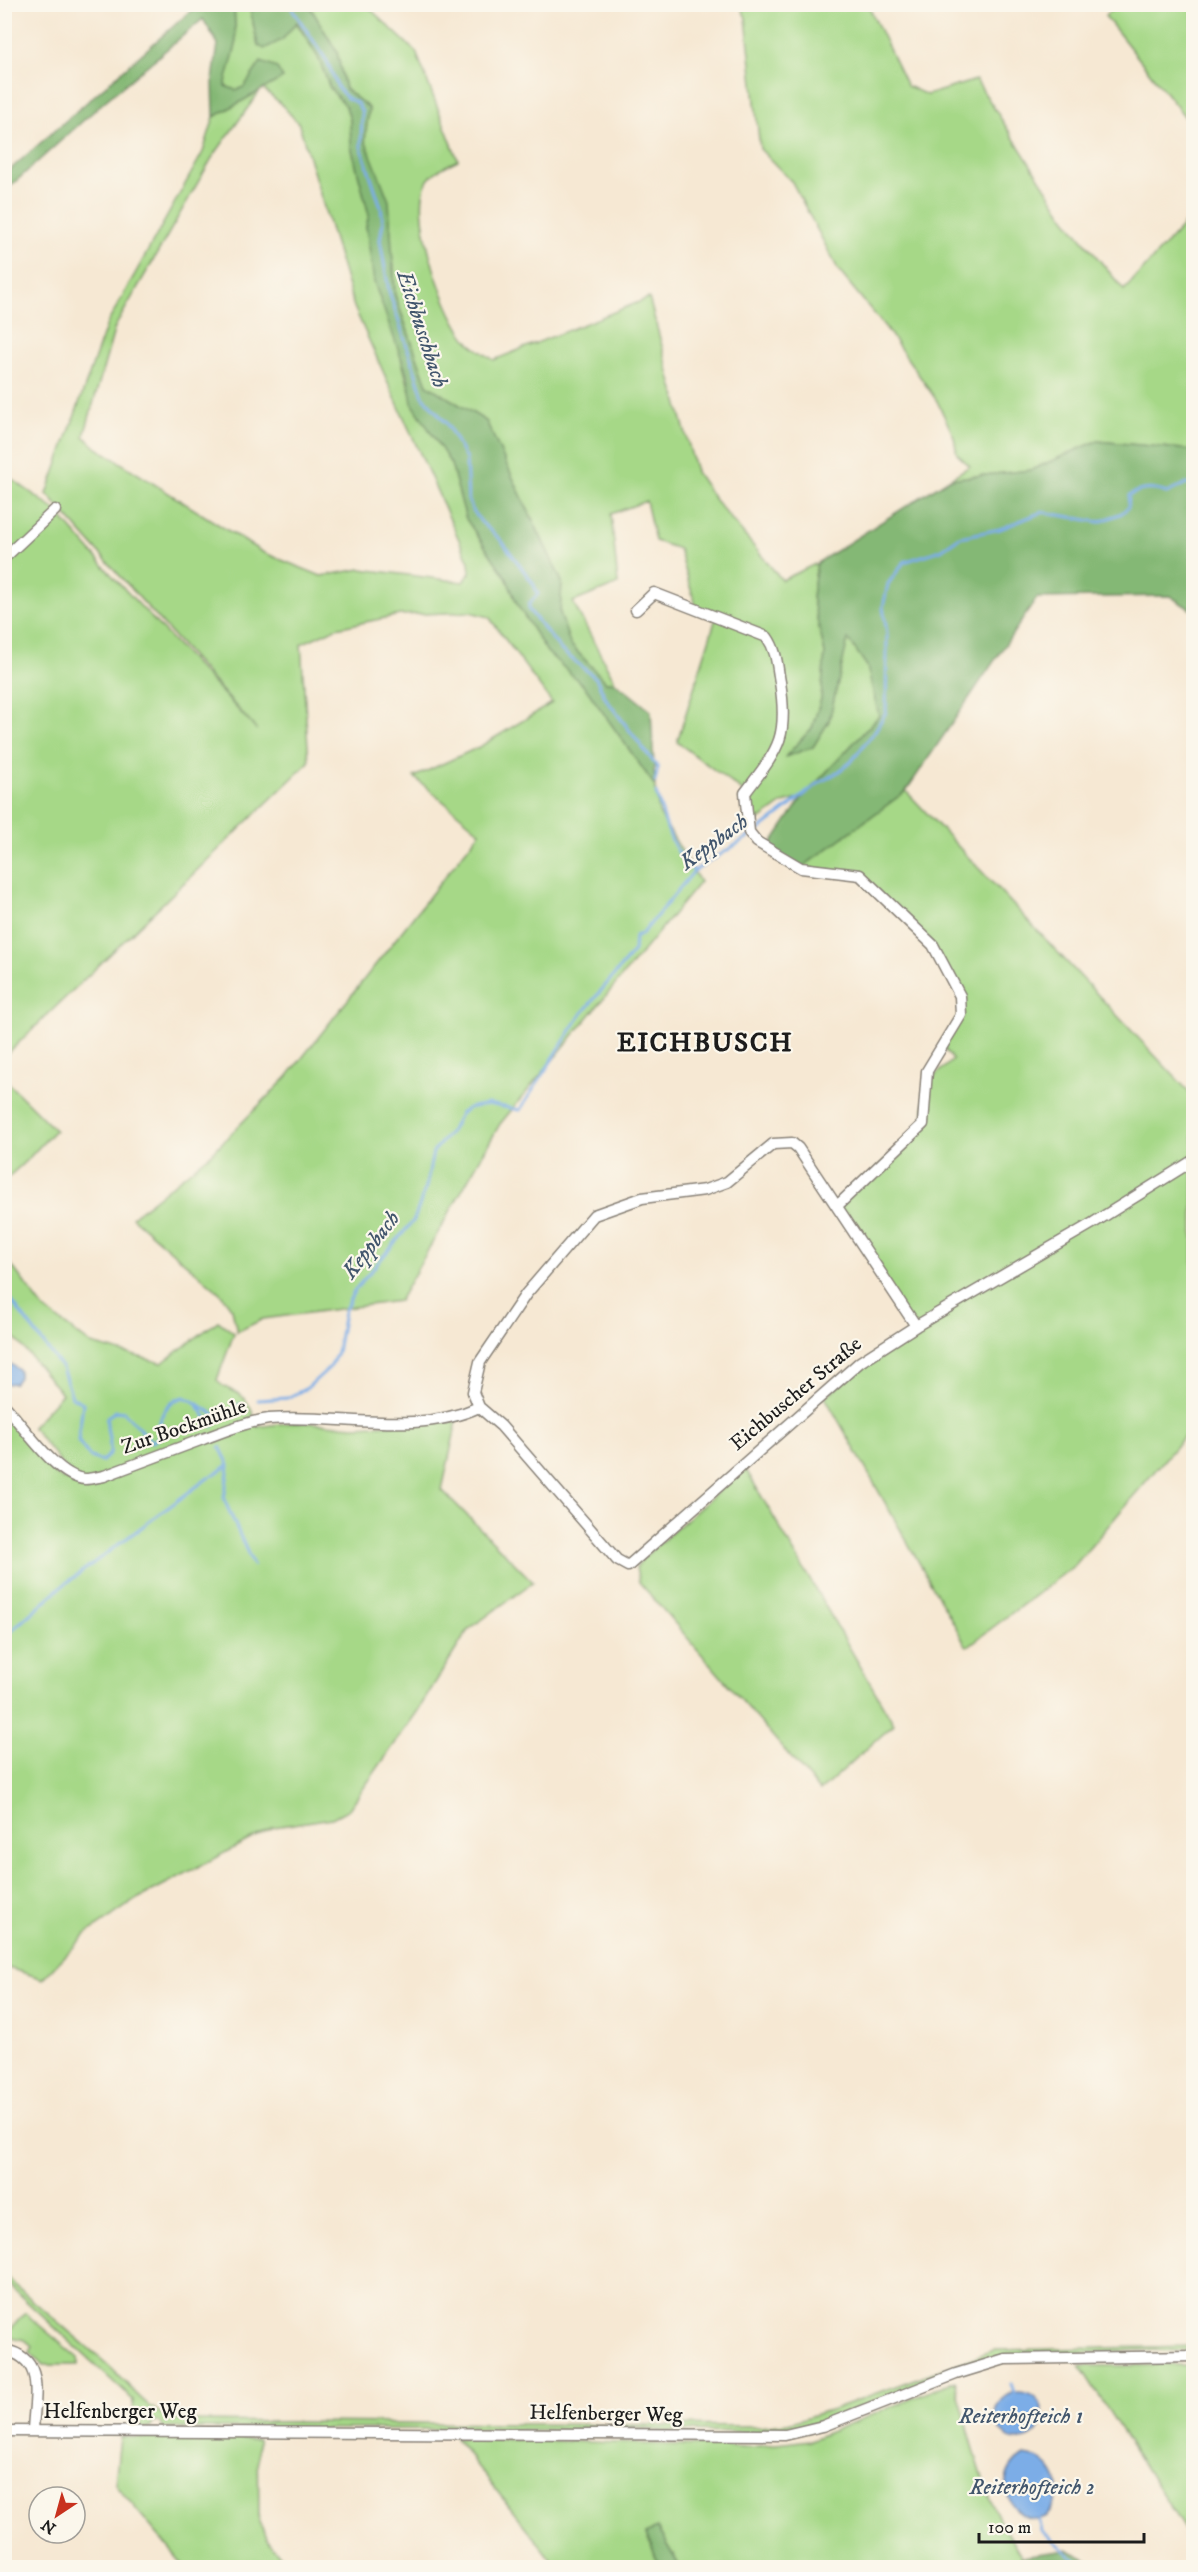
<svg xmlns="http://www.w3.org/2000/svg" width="1198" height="2572" viewBox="0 0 1198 2572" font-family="'IM FELL DW Pica',serif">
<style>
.green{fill:#a6d887;stroke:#617a52;stroke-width:1.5;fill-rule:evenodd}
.forest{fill:#84b874;stroke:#506a48;stroke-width:1.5}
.water{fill:#7bade7;stroke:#4c6482;stroke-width:1.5}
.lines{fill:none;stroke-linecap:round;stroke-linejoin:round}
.stream{stroke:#7bade7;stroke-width:3}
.minor-casing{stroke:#898278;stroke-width:13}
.minor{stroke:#fff;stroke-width:10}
.labels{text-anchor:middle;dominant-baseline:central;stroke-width:4.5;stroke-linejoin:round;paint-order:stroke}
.street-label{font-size:21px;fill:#1c1c1c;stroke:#fbf7ec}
.water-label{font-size:22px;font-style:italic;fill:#42566d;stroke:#fbf7ec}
.district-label{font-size:27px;font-weight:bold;letter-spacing:1.5px;fill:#1c1c1c;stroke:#fbf7ec}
</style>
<rect width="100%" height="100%" fill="#fbf7ec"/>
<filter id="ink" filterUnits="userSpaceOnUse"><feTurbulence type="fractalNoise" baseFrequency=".0167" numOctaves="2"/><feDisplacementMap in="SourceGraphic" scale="12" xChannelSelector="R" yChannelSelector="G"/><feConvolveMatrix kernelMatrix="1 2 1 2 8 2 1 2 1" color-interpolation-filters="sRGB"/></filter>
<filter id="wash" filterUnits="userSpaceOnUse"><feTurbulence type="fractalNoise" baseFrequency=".008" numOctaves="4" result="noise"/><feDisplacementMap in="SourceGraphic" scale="24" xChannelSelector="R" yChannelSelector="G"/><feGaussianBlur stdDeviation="1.35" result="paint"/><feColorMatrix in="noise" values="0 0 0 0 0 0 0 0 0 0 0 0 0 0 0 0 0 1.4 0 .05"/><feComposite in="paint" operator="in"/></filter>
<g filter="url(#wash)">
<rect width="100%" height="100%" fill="#f6e8d3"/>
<path class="green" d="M234,5H249L258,45L282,40L296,22L318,57L330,88L346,106L350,119L351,146L369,215L366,227L413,403L451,464L466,519L506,577L518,606L547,652L585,687L655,786L659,813L700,882L500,1124L399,1301L263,1319L237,1332L232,1309L221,1294L132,1217L211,1154L287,1077L480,832L414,777L481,746L552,703L489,617L470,612L400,615L336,628L301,644L309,762L5,1056L4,559L11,552L5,548V474L55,510L116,580L257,730L47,494L107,324L203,152L214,117L282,78L255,75L244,87L236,90L224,86L236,45ZM262,88L281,104L299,124L354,307L469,562L470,573L463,582L361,569L321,576L262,552L97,448L84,436L115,327L212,158Z
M309,5H366L416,52L458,160C446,166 432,171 426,184C411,217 446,320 471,344C478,350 487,355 494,360L649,298L696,472L715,500L782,580L817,563L812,597L825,653L821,699L812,728L786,756L813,747L829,721L848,638L867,666L879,716L802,798L783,803L748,828L745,793L677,742L716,618L696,607L679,549L655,541L646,501L611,514L618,584L573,602L615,682H606L570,644L560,613L562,582L486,421L427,385L395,295L394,265L365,140L369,108L345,89L337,52Z
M740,5H868L907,86L927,95L976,80L1065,218L1124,290L1191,217L1194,219L1193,450L1097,441L1031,470L949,479L970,466L957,454L954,437L937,401L886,328L839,271L792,182L760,149L746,18Z
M1117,5H1193V127L1105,16Z
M906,791L1193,1096V1426L1075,1565L967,1647L825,1397L870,1361L913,1332L837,1206L923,1125L927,1071L933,1077L953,1060L941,1044L961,1015L960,996L933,945L860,875L801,868Z
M4,1079L55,1130L29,1158L5,1180Z
M4,1255L44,1309L91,1344L162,1363L218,1321L234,1333L217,1380C222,1389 234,1389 242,1396C251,1404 253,1416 257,1427L294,1422L355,1426L457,1421L442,1490L533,1582L468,1630L417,1712L349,1809L332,1818L274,1827L137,1899L86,1934L43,1979L5,1967V1408C22,1425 41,1469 61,1478C66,1481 74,1481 80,1482L60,1462L32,1427L62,1394L5,1326Z
M745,1468L894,1724L820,1791L639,1582L636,1568L643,1558Z
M4,2275C39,2307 75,2336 110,2367C133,2388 147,2412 179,2421L758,2426L788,2423L833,2409L994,2350L1193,2346V2351L1140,2350L997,2357L973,2363L818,2423L778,2432L663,2431L632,2427L614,2430L162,2428L160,2422H154L150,2428H140V2419L131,2418L133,2400L14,2290L5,2281Z
M25,2313L78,2358V2365H43L30,2352L33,2346L24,2340L5,2335Z
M1193,2365H1194L1193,2543L1080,2366Z
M955,2381C973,2440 987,2526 1034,2567H680L657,2528L646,2534L660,2567H557L455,2438L751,2447L810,2440Z
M120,2437L258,2439L259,2519L266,2538L289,2567H185L115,2484Z"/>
<path class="forest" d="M190,5H234L236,45L225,86L236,90L244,87L261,62L277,68L283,78L214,117L213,80L218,44L203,19L104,102L5,191V174L194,8Z
M249,5H309L337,52L345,89L369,108L365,140L389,201L395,295L427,385L486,421L562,582L560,613L570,644L606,682H615L651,711L655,786L585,687L547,652L518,606L506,577L466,519L451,464L412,403L408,377L374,282L366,226L369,215L351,146L350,119L346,107L330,88L318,57L297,22L282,40L264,49L258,45Z
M1097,441L1193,450V611L1170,596L1037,598L906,791L801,868L767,850L802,798L879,716L867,666L848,639L829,721L813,747L785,757L812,728L821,699L825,653L812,597L817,563L949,479L1031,470Z
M657,2528L680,2567H660L646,2534Z
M1067,2550L1101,2567H1034L1021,2556Z"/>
<path class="water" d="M11,1364L19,1370V1377L15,1383L5,1384V1366Z
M995 2416a24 24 0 1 1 48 0a24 24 0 1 1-48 0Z
M1024,2455C1043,2457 1062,2474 1057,2496C1044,2554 973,2488 1024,2455Z"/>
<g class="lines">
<path class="stream" d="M289,4L327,61L338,88L347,98L357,103L362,112L361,147L381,207L383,222L380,240L389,291L423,396L447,424L466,459L468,500L472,509L481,522L501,540L533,583L538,594L529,604V610L562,651L596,678L606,699L658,768L655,782
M656,793C666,823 669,848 694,871
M4,1291L62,1368L72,1397L83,1403L78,1441L90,1457L102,1461L110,1454C112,1441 105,1430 107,1417L116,1411L124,1412L152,1442L158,1438C159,1418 163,1403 184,1397L195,1402
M258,1400L287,1398L307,1388L331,1366L337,1352L344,1312L354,1291L414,1220L426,1187L433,1152L452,1130L460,1114L468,1108L488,1104L520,1110L580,1016L634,951L635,936L642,934L694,871L758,831L819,783L838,772L851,762L875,731L886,712L887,633L883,607L888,584L904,562L941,550L960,537L1000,529L1042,512L1099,522L1122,513L1128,507L1129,495C1143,488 1153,488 1167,493L1185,484L1194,485
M213,1426L195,1402L215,1415L225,1416L240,1404
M229,1465L224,1499L253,1565
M4,1637L61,1587L208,1478L229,1465L220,1447
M1011,2384L1014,2393
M1037,2515L1041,2530L1084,2568"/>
</g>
</g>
<g filter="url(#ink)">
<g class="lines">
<defs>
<path id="minor" d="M4,558L55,510
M636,610L654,593L767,637C777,651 777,666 780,682C789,739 778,749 745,793L749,832L757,842L801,868L860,875L933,945L960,996L961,1015L927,1071L923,1124L837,1206
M916,1326L798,1148L792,1143L773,1144L727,1182L705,1190L642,1198L594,1215L526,1294L480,1362L473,1392L479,1407L501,1426L617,1560L628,1566L860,1362L916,1326L1093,1223L1194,1160
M4,1405C23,1425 57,1478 85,1479C91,1479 98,1477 104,1476C137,1464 170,1451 203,1439C225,1431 246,1422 269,1419C338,1413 414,1437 479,1407
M4,2350C47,2358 34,2398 33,2431
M4,2431L785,2435L823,2426L956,2374L1005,2359L1194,2356"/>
</defs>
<use href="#minor" class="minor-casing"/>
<use href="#minor" class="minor"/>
</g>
</g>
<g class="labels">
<g class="street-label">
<text transform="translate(796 1394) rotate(-40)">Eichbuscher Straße</text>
<text transform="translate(184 1427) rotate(-19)">Zur Bockmühle</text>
<text x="120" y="2412">Helfenberger Weg</text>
<text transform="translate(606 2414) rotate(1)">Helfenberger Weg</text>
</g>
<g class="water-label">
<text transform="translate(422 329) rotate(72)">Eichbuschbach</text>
<text transform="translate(714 842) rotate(-36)">Keppbach</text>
<text transform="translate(371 1245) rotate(-52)">Keppbach</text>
<text x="1021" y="2416">Reiterhofteich 1</text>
<text x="1032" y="2487">Reiterhofteich 2</text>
</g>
<g class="district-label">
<text x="705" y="1043">EICHBUSCH</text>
</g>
</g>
<rect width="1198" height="2572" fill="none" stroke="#fbf7ec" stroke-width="24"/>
<g transform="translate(57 2515) rotate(216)"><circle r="28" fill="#fbf7ec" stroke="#a29f99" stroke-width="1.5"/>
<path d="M0-4.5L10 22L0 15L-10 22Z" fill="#c8321e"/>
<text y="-9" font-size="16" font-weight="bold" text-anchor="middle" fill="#1c1c1c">N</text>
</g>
<path d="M979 2533v9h165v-9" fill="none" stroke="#1c1c1c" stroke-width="3"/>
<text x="988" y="2533" font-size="18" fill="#1c1c1c" stroke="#fbf7ec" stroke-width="4.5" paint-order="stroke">100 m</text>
</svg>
